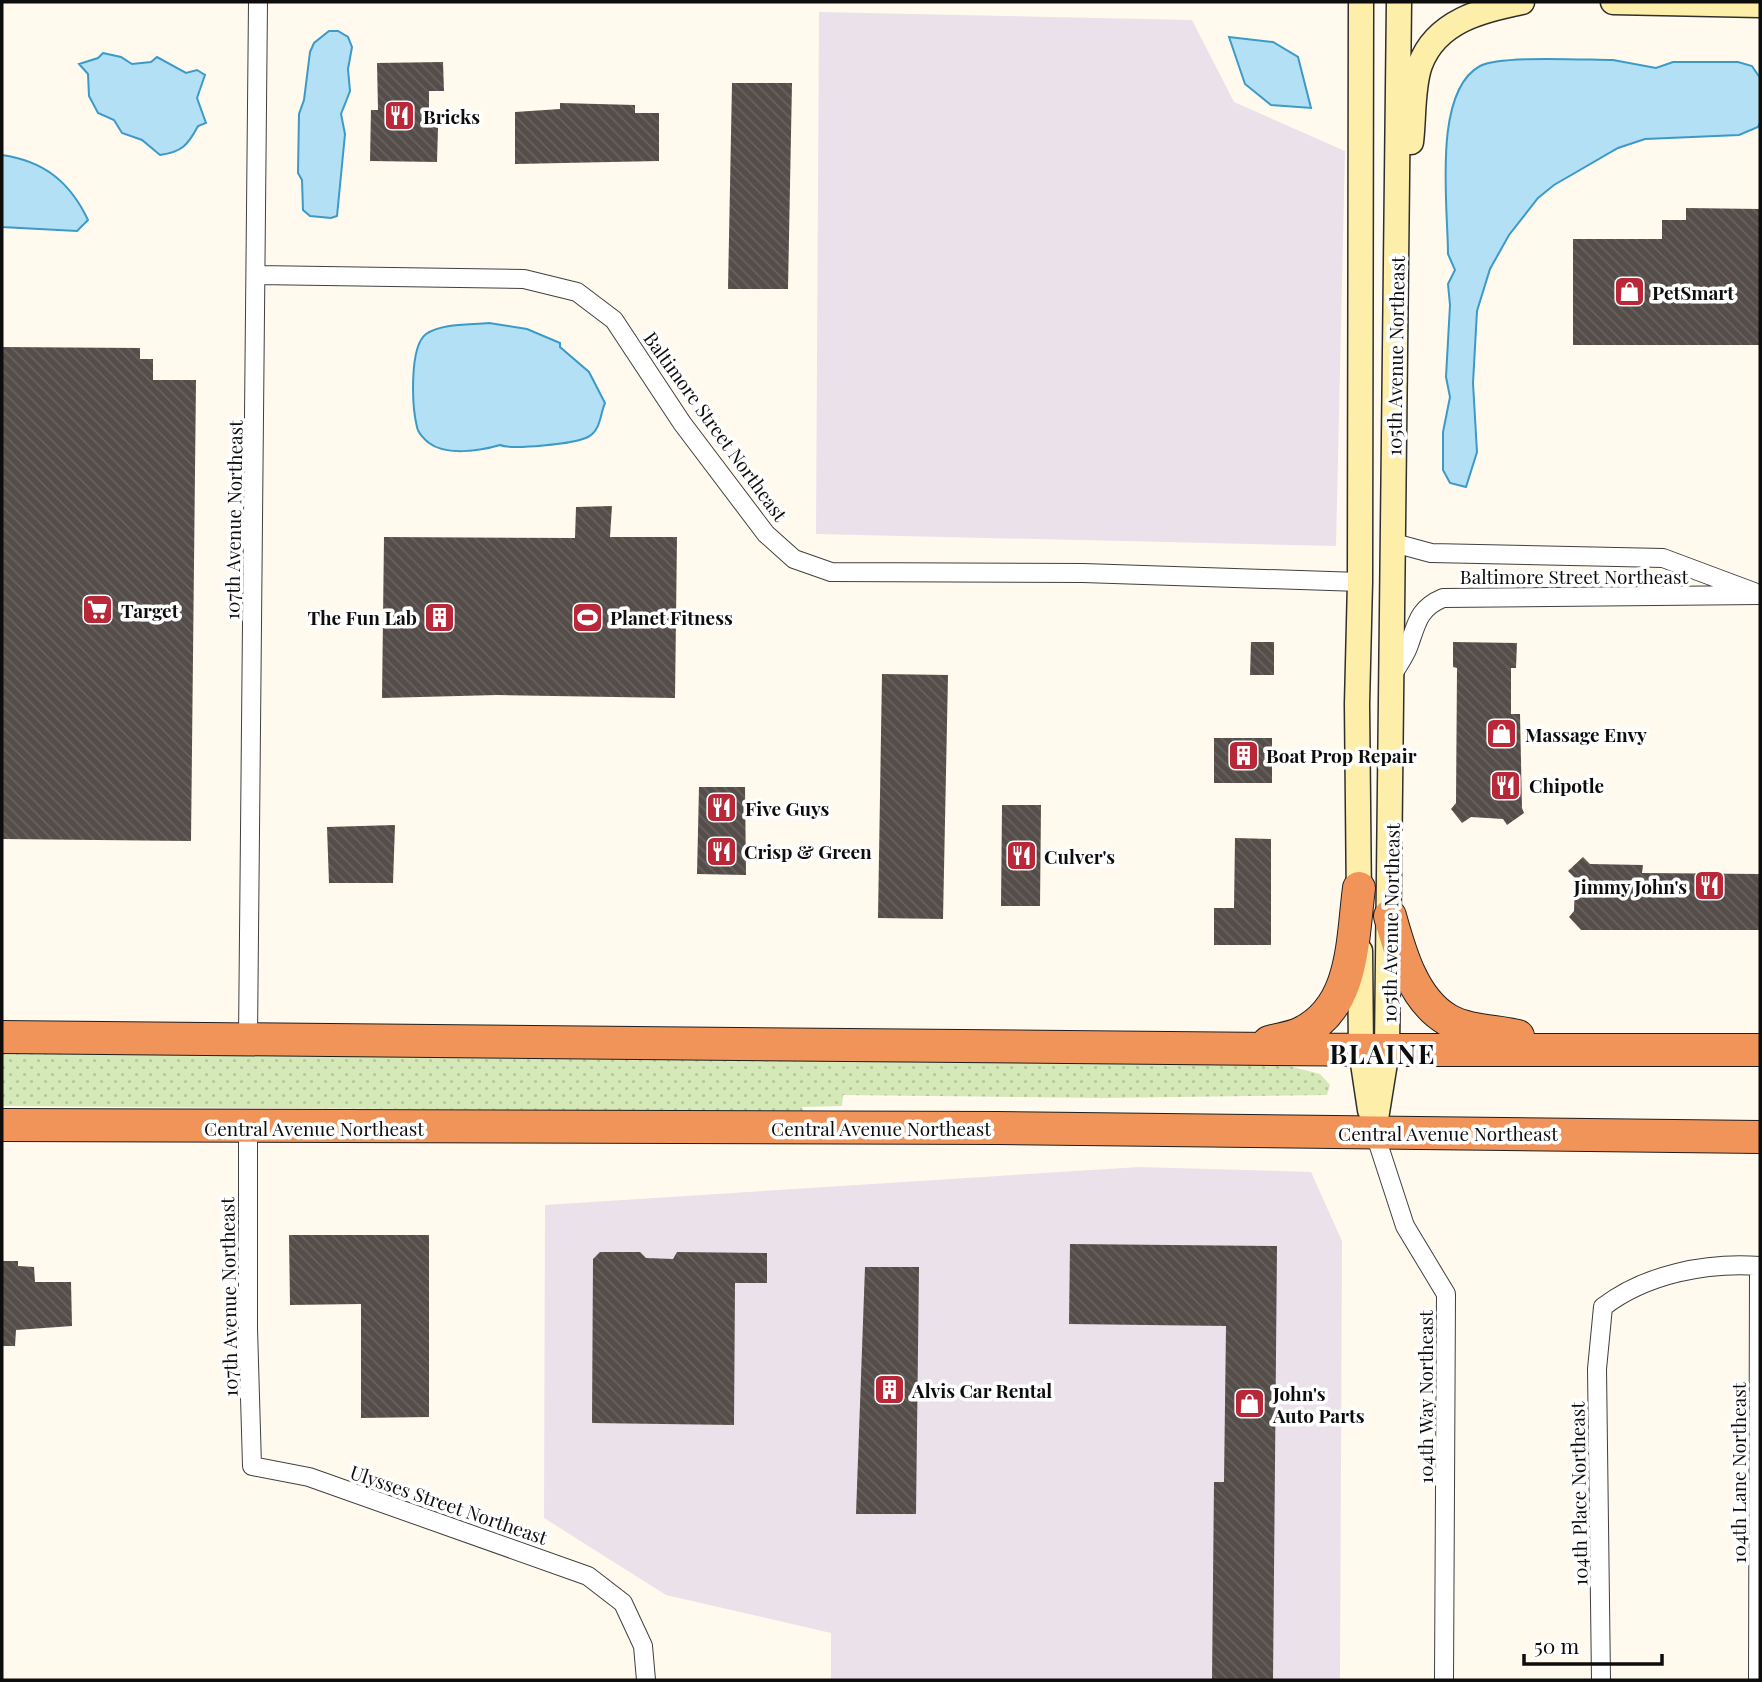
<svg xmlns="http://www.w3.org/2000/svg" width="1762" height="1682" viewBox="0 0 1762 1682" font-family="'Playfair Display',serif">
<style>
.industrial{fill:#eae1eb}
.grass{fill:url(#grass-dots)}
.water{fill:#b3e0f4;stroke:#3c9ac9;stroke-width:2}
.building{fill:url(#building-back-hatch)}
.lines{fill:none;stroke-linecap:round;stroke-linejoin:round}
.street-casing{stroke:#404040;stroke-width:20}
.secondary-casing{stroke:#2f2f2f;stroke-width:27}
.highway-casing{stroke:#1e1e1e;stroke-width:34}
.street{stroke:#fff;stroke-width:18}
.secondary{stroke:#fdeea9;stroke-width:24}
.highway{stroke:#f09459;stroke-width:32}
.labels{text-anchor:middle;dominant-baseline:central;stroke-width:7;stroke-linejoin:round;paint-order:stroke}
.poi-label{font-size:19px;font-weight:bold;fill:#0d0d0d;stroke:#fff;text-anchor:start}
.street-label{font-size:19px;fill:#0d0d0d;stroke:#fff}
.district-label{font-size:26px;font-weight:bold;letter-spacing:2px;fill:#0d0d0d;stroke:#fff}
</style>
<defs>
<pattern id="grass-dots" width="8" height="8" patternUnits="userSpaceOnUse" patternTransform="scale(1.75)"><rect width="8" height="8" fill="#d4e8b8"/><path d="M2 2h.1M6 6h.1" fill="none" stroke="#b5c69d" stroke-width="1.8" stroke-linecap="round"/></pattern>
<pattern id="building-back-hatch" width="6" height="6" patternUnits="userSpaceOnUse" patternTransform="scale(1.75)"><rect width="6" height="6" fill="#554d49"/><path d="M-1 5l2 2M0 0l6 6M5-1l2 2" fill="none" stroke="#68625f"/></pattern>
</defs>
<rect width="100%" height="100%" fill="#fffaed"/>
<path class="industrial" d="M819,12L1192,20L1234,102L1345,151L1336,546L816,534Z
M1139,1167L1311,1172L1342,1241L1340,1680H831V1633L666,1595L544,1518L545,1205Z"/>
<path class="grass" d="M2,1051L1277,1063L1320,1074L1330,1085L1327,1095L1103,1098L843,1095L842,1106L802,1107L803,1112L2,1106Z"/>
<path class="water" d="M329,31H338L348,37L352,47L348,69L350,91L341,114L345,134L337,216L331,218L310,216L303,210L302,180L298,173L299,114L304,100L310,52L314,43Z
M1229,37L1273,42L1298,57L1311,108L1271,105L1245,84Z
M103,53L121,57L132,64L151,62L157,57L186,73L197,70L205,75L197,98L206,123L198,126C188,145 182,152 160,155L142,140L122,133L114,120L98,113L89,96L88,74L79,64L98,58Z
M1613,60L1656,68L1673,62H1738L1752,66L1760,78V122L1758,127L1739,135L1645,139L1618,148L1554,185L1538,198L1509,235L1490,269L1477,311L1473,383L1477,452L1466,487L1450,483L1443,470V432L1450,397L1446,377L1450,305L1448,284L1455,270L1448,254C1448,207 1432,92 1480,66C1500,55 1586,60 1613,60Z
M2,155C44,161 70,182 88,220L77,231L2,227Z
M489,323L527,329L560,343V347L589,372L605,403C600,414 601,430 588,437C574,444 512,450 500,445C480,451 446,456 429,443C425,440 418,433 417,427C412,407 409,347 426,334C442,323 470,325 489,323Z"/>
<path class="building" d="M443,62L444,91H429V124L438,128L437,162L370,161L371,110H378L377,63Z
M732,83H792L788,289H728Z
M560,103L635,105V113H659V161L515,164V112L560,109Z
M1686,208L1760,209V345H1573V239H1662V220H1686Z
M2,347L140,348V359H153V380H196L191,841L2,839Z
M612,506L610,537H677L675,698L497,695L382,698L384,537L575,538L576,507Z
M1251,642H1274V675H1250Z
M1453,642L1517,643L1516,668H1511V714H1520L1522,808L1524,813L1507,825L1503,819L1471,817L1462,823L1451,809L1456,803L1457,668L1453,667Z
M882,674L948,675L943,919L878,918Z
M1214,738H1272V783H1214Z
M699,787H745L746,875L697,874Z
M1002,805H1041L1040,906H1001Z
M395,825L393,883H329L327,827Z
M1235,838L1271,839V945H1214V908H1234Z
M1583,857L1590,864L1643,865L1642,873L1760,874V930H1581L1569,917L1574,911L1575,878L1568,871Z
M289,1235H429V1417L361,1418V1304L290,1305Z
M1070,1244L1277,1246L1273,1680H1212L1214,1482H1224L1226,1326L1069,1324Z
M600,1252H640L646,1258L673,1259L677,1252L767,1253V1283H735L734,1425L592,1423L593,1259Z
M2,1261H18V1266L34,1267L35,1282H71L72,1326L16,1330L15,1346H2Z
M865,1267H919L916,1514H856Z"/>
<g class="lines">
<defs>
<path id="street" d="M257,275L524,279L577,292L614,320L682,423L766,534L794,559L831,572L1083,573L1360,582
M1394,543L1431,553L1663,558L1754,592
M1393,674C1398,665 1406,655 1409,645C1417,622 1419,608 1443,598L1760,595
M248,1038L258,2
M248,1128V1328L252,1466L309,1477L588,1576L623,1603L643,1646L646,1680
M1374,1131L1405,1226L1446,1294L1444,1680
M1601,1680L1597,1369L1603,1307C1646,1274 1707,1262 1760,1266
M1758,1680L1759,1266"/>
<path id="secondary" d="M1613,2L1760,5
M1411,142C1414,118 1412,87 1420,65C1436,21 1482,10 1522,2
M1359,904L1357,704L1360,582L1361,2
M1360,951L1361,1050L1370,1110
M1374,1131L1387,1050L1399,2"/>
<path id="highway" d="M1390,916C1400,952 1413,1000 1448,1020C1467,1031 1496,1031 1518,1036
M2,1037L1387,1050H1760
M1269,1042C1279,1039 1291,1038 1301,1033C1355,1007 1352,940 1359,888
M2,1125L997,1128L1760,1137"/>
</defs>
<use href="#street" class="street-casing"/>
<use href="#secondary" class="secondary-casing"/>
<use href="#highway" class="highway-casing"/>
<use href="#street" class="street"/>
<use href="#secondary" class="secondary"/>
<use href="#highway" class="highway"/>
</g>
<defs>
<symbol id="restaurant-square" viewBox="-11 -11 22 22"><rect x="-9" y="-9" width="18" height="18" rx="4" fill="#b92839" stroke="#fff"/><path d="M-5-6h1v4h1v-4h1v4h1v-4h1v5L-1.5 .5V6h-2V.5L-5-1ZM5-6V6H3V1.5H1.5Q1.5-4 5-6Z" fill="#fff"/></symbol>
<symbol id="shop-square" viewBox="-11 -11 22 22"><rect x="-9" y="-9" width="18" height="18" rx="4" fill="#b92839" stroke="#fff"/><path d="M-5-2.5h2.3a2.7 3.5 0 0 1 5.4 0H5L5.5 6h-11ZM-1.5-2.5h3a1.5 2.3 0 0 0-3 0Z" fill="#fff"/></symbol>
<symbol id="supermarket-square" viewBox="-11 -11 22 22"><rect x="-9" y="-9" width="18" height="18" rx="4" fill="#b92839" stroke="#fff"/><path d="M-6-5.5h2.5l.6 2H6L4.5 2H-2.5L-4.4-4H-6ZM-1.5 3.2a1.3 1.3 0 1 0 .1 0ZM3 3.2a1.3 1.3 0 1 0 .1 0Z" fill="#fff"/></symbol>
<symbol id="building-square" viewBox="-11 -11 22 22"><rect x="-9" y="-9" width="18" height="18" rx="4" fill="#b92839" stroke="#fff"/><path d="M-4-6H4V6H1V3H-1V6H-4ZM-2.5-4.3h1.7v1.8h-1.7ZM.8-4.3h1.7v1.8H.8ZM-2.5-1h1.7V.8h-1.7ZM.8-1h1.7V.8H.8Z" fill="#fff"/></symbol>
<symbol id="stadium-square" viewBox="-11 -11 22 22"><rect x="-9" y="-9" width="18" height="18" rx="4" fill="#b92839" stroke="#fff"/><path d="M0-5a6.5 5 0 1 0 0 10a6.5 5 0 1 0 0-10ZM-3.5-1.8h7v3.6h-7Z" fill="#fff"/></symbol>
</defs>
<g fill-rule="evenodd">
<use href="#restaurant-square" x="382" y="98" width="35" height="35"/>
<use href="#shop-square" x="1612" y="274" width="35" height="35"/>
<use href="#supermarket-square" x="80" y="592" width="35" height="35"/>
<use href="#building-square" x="422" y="600" width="35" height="35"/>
<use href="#stadium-square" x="570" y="600" width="35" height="35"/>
<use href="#shop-square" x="1484" y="716" width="35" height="35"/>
<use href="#building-square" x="1226" y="738" width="35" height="35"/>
<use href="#restaurant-square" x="1488" y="768" width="35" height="35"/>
<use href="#restaurant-square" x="704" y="790" width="35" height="35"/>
<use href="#restaurant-square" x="704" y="834" width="35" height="35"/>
<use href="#restaurant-square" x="1004" y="838" width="35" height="35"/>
<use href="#restaurant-square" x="1692" y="868" width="35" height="35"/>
<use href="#building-square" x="872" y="1372" width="35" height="35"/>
<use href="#shop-square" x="1232" y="1386" width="35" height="35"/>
</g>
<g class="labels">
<g class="poi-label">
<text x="423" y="116">Bricks</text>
<text x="1652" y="292">PetSmart</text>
<text x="121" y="610">Target</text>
<text x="417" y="617" text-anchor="end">The Fun Lab</text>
<text x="610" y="617">Planet Fitness</text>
<text x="1525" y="734">Massage Envy</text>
<text x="1266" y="755">Boat Prop Repair</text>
<text x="1529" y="785">Chipotle</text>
<text x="745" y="808">Five Guys</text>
<text x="744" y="851">Crisp &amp; Green</text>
<text x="1044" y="856">Culver's</text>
<text x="1687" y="886" text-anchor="end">Jimmy John's</text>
<text x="912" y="1390">Alvis Car Rental</text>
<text x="1273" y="1393">John's<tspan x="1273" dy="22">Auto Parts</tspan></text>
</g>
<g class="street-label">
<text transform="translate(1395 356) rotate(-89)">105th Avenue Northeast</text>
<text transform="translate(716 426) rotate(54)">Baltimore Street Northeast</text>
<text transform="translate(233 520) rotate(-89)">107th Avenue Northeast</text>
<text x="1574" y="576">Baltimore Street Northeast</text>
<text transform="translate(1390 923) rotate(-89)">105th Avenue Northeast</text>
<text x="314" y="1128">Central Avenue Northeast</text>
<text x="881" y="1128">Central Avenue Northeast</text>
<text x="1448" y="1133">Central Avenue Northeast</text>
<text transform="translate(228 1297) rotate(-91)">107th Avenue Northeast</text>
<text transform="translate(1425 1397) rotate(-90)">104th Way Northeast</text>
<text transform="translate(1738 1473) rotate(-90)">104th Lane Northeast</text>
<text transform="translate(1578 1494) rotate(-91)">104th Place Northeast</text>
<text transform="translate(449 1504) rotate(19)">Ulysses Street Northeast</text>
</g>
<g class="district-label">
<text x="1383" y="1053">BLAINE</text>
</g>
</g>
<rect width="1762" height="1682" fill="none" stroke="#0d0d0d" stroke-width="7"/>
<path d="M1524 1654v10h138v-10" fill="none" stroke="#0d0d0d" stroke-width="3.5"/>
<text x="1534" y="1654" font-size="21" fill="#0d0d0d" stroke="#ffffff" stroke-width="5" paint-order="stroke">50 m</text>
</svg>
